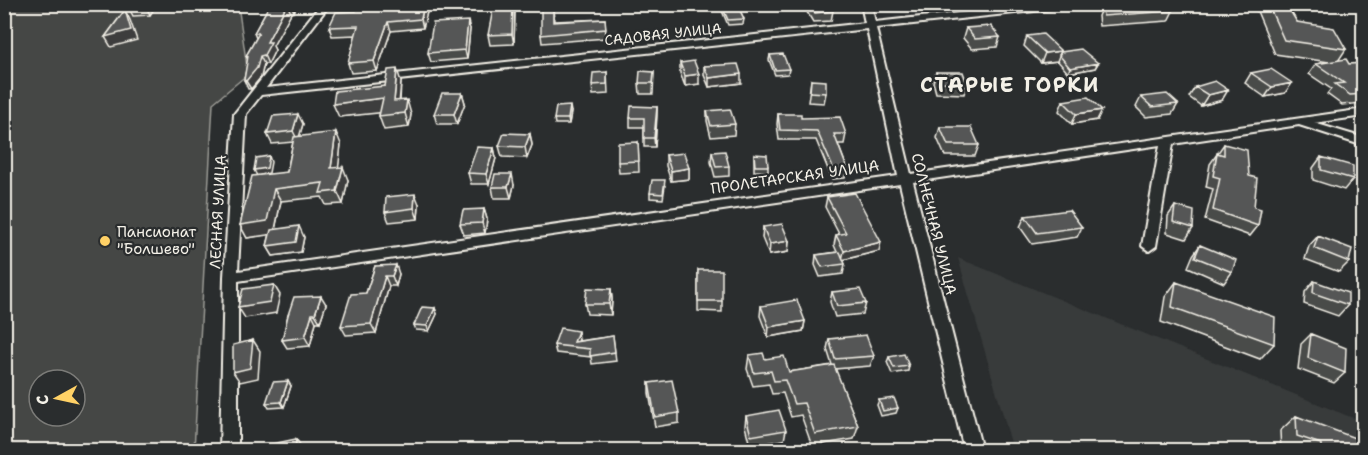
<svg xmlns="http://www.w3.org/2000/svg" width="1368" height="455" viewBox="0 0 1368 455" font-family="'Shantell Sans',sans-serif">
<style>
.built{fill:#373a3a}
.green{fill:#444645;stroke:#9c9c96;stroke-width:1.5;fill-rule:evenodd}
.lines{fill:none;stroke-linecap:round;stroke-linejoin:round}
.minor-casing{stroke:#f4f1e8;stroke-width:4}
.minor{fill:#2a2d2e;fill-rule:evenodd}
.wall{fill:#494b4a;stroke:#f4f1e8;stroke-width:1.5}
.shaded-wall{fill:#3c3d3c;stroke:#f4f1e8;stroke-width:1.5}
.building{fill:#555756;stroke:#f4f1e8;stroke-width:1.5}
.poi-dot{fill:#ffd166;stroke:#2a2d2e;stroke-width:2}
.labels{text-anchor:middle;dominant-baseline:central;stroke-width:4.5;stroke-linejoin:round;paint-order:stroke}
.far-street-label{font-size:14px;fill:#f4f1e8;stroke:#2a2d2e}
.street-label{font-size:15px;fill:#f4f1e8;stroke:#2a2d2e}
.poi-label{font-size:15px;fill:#f4f1e8;stroke:#2a2d2e;text-anchor:start}
.district-label{font-size:21px;font-weight:bold;letter-spacing:1.5px;fill:#f4f1e8;stroke:#2a2d2e}
</style>
<rect width="100%" height="100%" fill="#2a2d2e"/>
<filter id="ink" filterUnits="userSpaceOnUse"><feTurbulence type="fractalNoise" baseFrequency=".0167" numOctaves="2"/><feDisplacementMap in="SourceGraphic" scale="12" xChannelSelector="R" yChannelSelector="G"/><feConvolveMatrix kernelMatrix="1 2 1 2 8 2 1 2 1" color-interpolation-filters="sRGB"/></filter>
<g filter="url(#ink)">
<path class="built" d="M958,258L1363,422V450H1013Z"/>
<path class="green" d="M4,5H238L248,74L213,103L194,450H5ZM39,380H75V416H39Z"/>
<g class="lines">
<defs>
<path id="minor" d="M321,4H330L266,88L865,23L861,4H871L875,22L1040,4H1075L1071,7L876,28L911,174L1364,109V116L1314,123L1364,138V146L1299,125L1173,144L1156,246L1149,251L1142,246L1160,145L913,182L982,450H964L900,184L238,281V450H220L224,277L234,114ZM867,29L898,176L238,271L246,114L261,95Z"/>
</defs>
<use href="#minor" class="minor-casing"/>
<use href="#minor" class="minor"/>
</g>
<path class="wall" d="M129,4H157L150,15L133,16L128,6Z
M270,4H298L294,12L291,13L273,46L275,50L268,64H264L261,77L251,89H248L244,80L248,60L246,56L256,38L254,33Z
M358,4H429L423,28L391,31L377,71L351,73L348,63L356,35L332,36L329,27L356,11Z
M642,4H654V6L643,7Z
M719,4H737L744,19L743,24L728,25Z
M808,4H829L833,11L831,21L813,22L807,12Z
M1254,4H1286L1297,22L1346,49L1338,61L1349,64L1364,63V102L1362,103L1342,105L1327,94L1331,89L1309,74L1316,64L1329,62L1275,54Z
M553,7L554,21L605,19L606,38L542,43L541,35Z
M1102,7L1173,11L1168,21L1099,26L1098,16Z
M515,9L514,44L490,45L488,35Z
M966,28L1000,37L997,47L972,49L963,38Z
M470,29L467,59L431,62L428,53Z
M1027,36L1061,52L1098,63L1095,68L1068,73L1057,60V61L1041,63L1024,46Z
M770,55L789,69L788,74L775,75L769,60Z
M680,63L699,84L685,86L680,73Z
M704,66L741,83L709,87L704,75Z
M607,72L608,94L593,95L592,85Z
M654,72L653,94H640L639,83Z
M936,72L967,83L964,94L936,93L933,82Z
M1251,73L1292,83L1285,93L1265,97L1245,83Z
M811,80L826,93L824,103L808,102Z
M401,82L400,101L411,114L409,127L384,130L379,116L380,112L339,117L385,86Z
M1195,87L1222,100L1201,106L1189,97Z
M462,93L465,103L457,124H437L434,114Z
M1141,97L1178,104L1172,114L1146,117L1136,107Z
M1063,101L1097,120L1072,124L1059,111Z
M657,107L655,147H644V127H630V118Z
M707,111L735,124L734,135L711,137L707,121Z
M571,112L569,124H555L554,119Z
M778,114L801,118L846,134L844,144H838L847,168L845,178L832,179L816,140H779L777,124Z
M303,124L299,137L341,144L338,168L348,180L343,204L326,205L322,197L281,201L275,230L304,237L301,252L273,256L267,246L270,234L247,238L240,225L287,172L293,142L272,144L267,134Z
M940,127L979,145L975,156H945L937,138Z
M530,134L532,145L527,158L502,157L499,146Z
M638,142L639,172L619,173L618,162Z
M1224,144L1249,176L1258,226L1250,236L1205,220L1213,189L1206,187L1210,164Z
M494,148L496,158L489,184H471L468,173Z
M712,152L729,166V176L715,177L711,162Z
M754,154L768,166V172L754,171Z
M666,155L689,168V179L671,181L666,166Z
M1321,157L1353,179L1344,190L1313,180V168Z
M514,185L511,198H494L492,187Z
M665,186L663,199L650,198V193Z
M827,197L879,251L843,260L845,264L843,274L820,277L815,265L816,255L837,252L834,245L836,235L839,234L825,207Z
M419,204L418,219L389,222L385,212Z
M1175,206L1193,228L1186,239L1167,233L1168,216Z
M484,209L487,219L485,233L464,235L460,224Z
M1025,216L1082,227L1077,237L1032,244L1020,227Z
M763,227L789,241L788,252L769,255L762,238Z
M1318,236L1349,262L1339,272L1305,259L1309,246Z
M1200,245L1232,272L1224,283L1188,267L1193,255Z
M375,266L399,274L396,286H389L376,333L346,335L341,326L366,293Z
M698,270L722,301V312L698,311Z
M1314,281L1348,305L1338,316L1304,304L1305,292Z
M1176,282L1274,344L1260,359L1161,322L1165,297Z
M611,289L612,299L611,315L587,314L585,304Z
M832,292L866,303L863,314L835,317L830,302Z
M326,304L320,322H316L310,346L287,348L282,340L288,315Z
M761,306L805,321L803,331L768,337L760,316Z
M435,308L437,314L429,331L416,330L414,325Z
M1311,334L1345,373L1334,383L1298,369L1301,344Z
M613,336L616,361L592,364L591,357L556,353L554,345L579,339L578,341Z
M829,339L874,356L870,366L835,369L858,426L854,439L812,446L801,415L791,417L783,393L772,394L769,384L753,386L747,369L749,355L765,359L789,372L832,365L827,349Z
M889,357L909,366L908,371L892,374L887,362Z
M649,383L679,413V423L655,427L649,393Z
M291,386L284,407L269,408L266,403Z
M879,400L898,408L896,413L881,416L877,405Z
M746,416L786,430L784,440L750,446L745,426Z
M1296,416L1364,450H1281L1280,431Z"/>
<path class="shaded-wall" d="M145,4H157L150,15Z
M287,4L291,13L273,46L275,50L268,64L264,55L267,42Z
M291,4H298L294,12Z
M424,4H429L423,28L421,19Z
M513,4H515V9L514,44L512,34Z
M125,10L130,20L137,40L111,47L105,37Z
M468,21L470,29L467,59L465,50Z
M388,22L391,31L377,71L374,61Z
M1061,51L1057,61L1041,63L1045,53Z
M260,56L264,64L261,77L251,89L246,81Z
M1098,63L1095,68L1068,73L1070,68Z
M397,69L401,82L398,115L394,101Z
M699,74V84L685,86V76Z
M741,74V83L709,87V78Z
M1292,83L1285,93L1265,97L1272,87Z
M1228,90L1222,100L1201,106L1208,95Z
M462,93L465,103L457,124L454,114Z
M383,98L387,112L339,117L333,104Z
M407,100L411,114L409,127L405,113Z
M570,106L571,112L569,124L568,119Z
M657,107V116L655,147L654,138Z
M1102,110L1097,120L1072,124L1076,114Z
M298,114L303,124L298,141L293,131Z
M336,132L341,144L337,181L331,168Z
M530,134L532,145L527,158L525,147Z
M494,148L496,158L489,184L486,174Z
M269,156L271,162L269,173L257,176L254,170Z
M343,167L348,180L343,204L337,191Z
M689,168V179L671,181V171Z
M512,174L514,185L511,198L508,187Z
M274,189L281,201L274,234L247,238L240,225Z
M415,194L419,204L418,219L414,208Z
M484,209L487,219L485,233L482,223Z
M299,226L304,237L301,252L273,256L267,246Z
M789,241L788,252L769,255L770,244Z
M881,242L879,251L842,260L844,251Z
M396,265L399,274L396,286L392,276Z
M385,276L389,286L376,333L371,324Z
M274,285L280,295L276,313L245,318L238,307Z
M611,289L612,299L611,315L609,304Z
M321,296L326,304L320,322L315,314Z
M435,308L437,314L429,331L427,326Z
M312,314L316,322L310,346L305,337Z
M805,321L803,331L768,337L769,327Z
M578,331L579,339L576,347L574,342Z
M253,340L260,351L258,378L240,382L233,372Z
M288,381L291,386L284,407L281,402Z
M296,439L304,450H295Z"/>
<path class="building" d="M129,4H145L128,6Z
M270,4H287L267,42H271L264,55L260,56L257,68L246,81L244,80L248,56H246L259,33H254Z
M358,4H424L421,19L388,22L374,61L348,63L358,26L329,27L336,12L356,11Z
M494,4H513L512,34L488,35Z
M721,4H737L744,19L728,20Z
M810,4H829L833,11L815,13Z
M1122,4H1165L1173,11L1103,16L1102,7Z
M1268,4H1286L1297,22L1334,28L1346,49L1284,40Z
M541,7H553V22L605,19L606,29L541,35Z
M125,10L131,30L105,37Z
M468,21L465,50L428,53L433,23Z
M991,26L1000,37L975,39L966,28Z
M1043,34L1061,51L1045,53L1027,36Z
M1081,49L1098,63L1070,68L1059,55L1061,52Z
M783,54L789,69L775,70L770,55Z
M1346,59L1349,64L1364,63V84H1358L1364,88V94L1350,95L1335,84L1344,83L1316,64Z
M694,61L699,74L685,76L680,63Z
M738,64L741,74L709,78L704,66Z
M397,69L394,101L407,100L405,113L379,116L383,98L333,104L335,91L385,86L388,70Z
M1271,69L1292,83L1272,87L1251,73Z
M640,71L654,72L653,83H639Z
M607,72V84L592,85L593,73Z
M936,72H963L967,83L939,82Z
M811,80L826,81V93L810,92Z
M1215,81L1228,90L1208,95L1195,87Z
M442,93H462L454,114H434Z
M1167,94L1178,104L1152,107L1141,97Z
M1088,97L1102,110L1076,114L1063,101Z
M570,106L568,119H554L556,107Z
M631,106L657,107L654,138H644V118H630Z
M730,109L735,124L711,126L707,111Z
M298,114L293,131L267,134L273,116Z
M778,114H801V118L840,117L846,134H834L847,168L834,170L817,131L780,130Z
M940,127H971L979,145H948Z
M336,132L331,168L343,167L337,191L320,193L323,183L274,189L267,221L240,225L252,176L287,172L294,137Z
M504,133L530,134L525,147L499,146Z
M638,142L639,161L618,162V143Z
M1224,144L1247,150L1249,176L1257,178L1254,207L1261,209L1258,226L1213,210L1220,178L1213,176L1217,153L1224,155Z
M477,147L494,148L486,174L468,173Z
M725,151L729,166L716,167L712,152Z
M684,153L689,168L671,171L666,155Z
M754,154L767,155L768,166H755Z
M269,156L267,168L254,170L256,158Z
M1321,157L1353,166V179L1321,170Z
M495,174H512L508,187H492Z
M652,180H665L663,194L650,193Z
M855,193L881,242L844,251L836,235L846,233L827,197Z
M415,194L414,208L385,212L386,197Z
M1175,206L1194,211L1193,228L1173,222Z
M484,209L482,223L460,224L463,210Z
M1069,210L1082,227L1037,233L1025,216Z
M782,224L789,241L770,244L763,227Z
M299,226L296,242L267,246L271,230Z
M1318,236L1352,249L1349,262L1314,248Z
M1200,245L1236,260L1232,272L1195,257Z
M840,252L845,264L822,267L816,255Z
M396,265L392,276H385L371,324L341,326L351,294L366,293L375,266Z
M698,270H722V301H698Z
M1314,281L1348,293V305L1313,293Z
M1176,282L1275,317L1274,344L1172,307Z
M274,285L270,302L238,307L243,289Z
M587,288L611,289L609,304H585Z
M860,289L866,303L837,306L832,292Z
M321,296L315,314H312L305,337L282,340L288,315L294,297Z
M797,300L805,321L769,327L761,306Z
M422,307L435,308L427,326L414,325Z
M560,328L578,331L574,342L613,336L615,352L590,356V349L554,345Z
M1311,334L1346,348L1345,373L1308,358Z
M866,335L874,356L835,359L829,339Z
M253,340L250,368L233,372V345Z
M763,353L765,359L784,356L789,372L834,365L858,426L815,434L804,403L794,404L785,380L774,381L771,371L754,373L749,355Z
M904,354L909,366L894,368L889,357Z
M672,380L679,413L655,417L649,383Z
M288,381L281,402L266,403L273,382Z
M894,398L898,408L883,411L879,400Z
M779,410L786,430L751,436L746,416Z
M1296,416L1363,441L1364,450H1321V444L1297,436Z
M296,439L295,450H258V447Z"/>
</g>
<circle class="poi-dot" cx="105" cy="241" r="6"/>
<g class="labels">
<g class="far-street-label">
<text transform="translate(663 34) rotate(-6)">САДОВАЯ УЛИЦА</text>
</g>
<g class="street-label">
<text transform="translate(795 177) rotate(-8)">ПРОЛЕТАРСКАЯ УЛИЦА</text>
<text transform="translate(218 212) rotate(-87)">ЛЕСНАЯ УЛИЦА</text>
<text transform="translate(934 224) rotate(76)">СОЛНЕЧНАЯ УЛИЦА</text>
</g>
<g class="poi-label">
<text x="117" y="232">Пансионат<tspan x="117" dy="17">"Болшево"</tspan></text>
</g>
<g class="district-label">
<text x="1010" y="85">СТАРЫЕ ГОРКИ</text>
</g>
</g>
<rect width="1368" height="455" fill="none" stroke="#2a2d2e" stroke-width="24"/>
<rect x="12" y="12" width="1344" height="431" fill="none" stroke="#f4f1e8" stroke-width="2" filter="url(#ink)"/>
<g transform="translate(57 398) rotate(262)"><circle r="28" fill="#2a2d2e" stroke="#7b7b78" stroke-width="1.5"/>
<path d="M0-4.5L10 22L0 15L-10 22Z" fill="#ffd166"/>
<text y="-9" font-size="16" font-weight="bold" text-anchor="middle" fill="#f4f1e8">С</text>
</g>
</svg>
